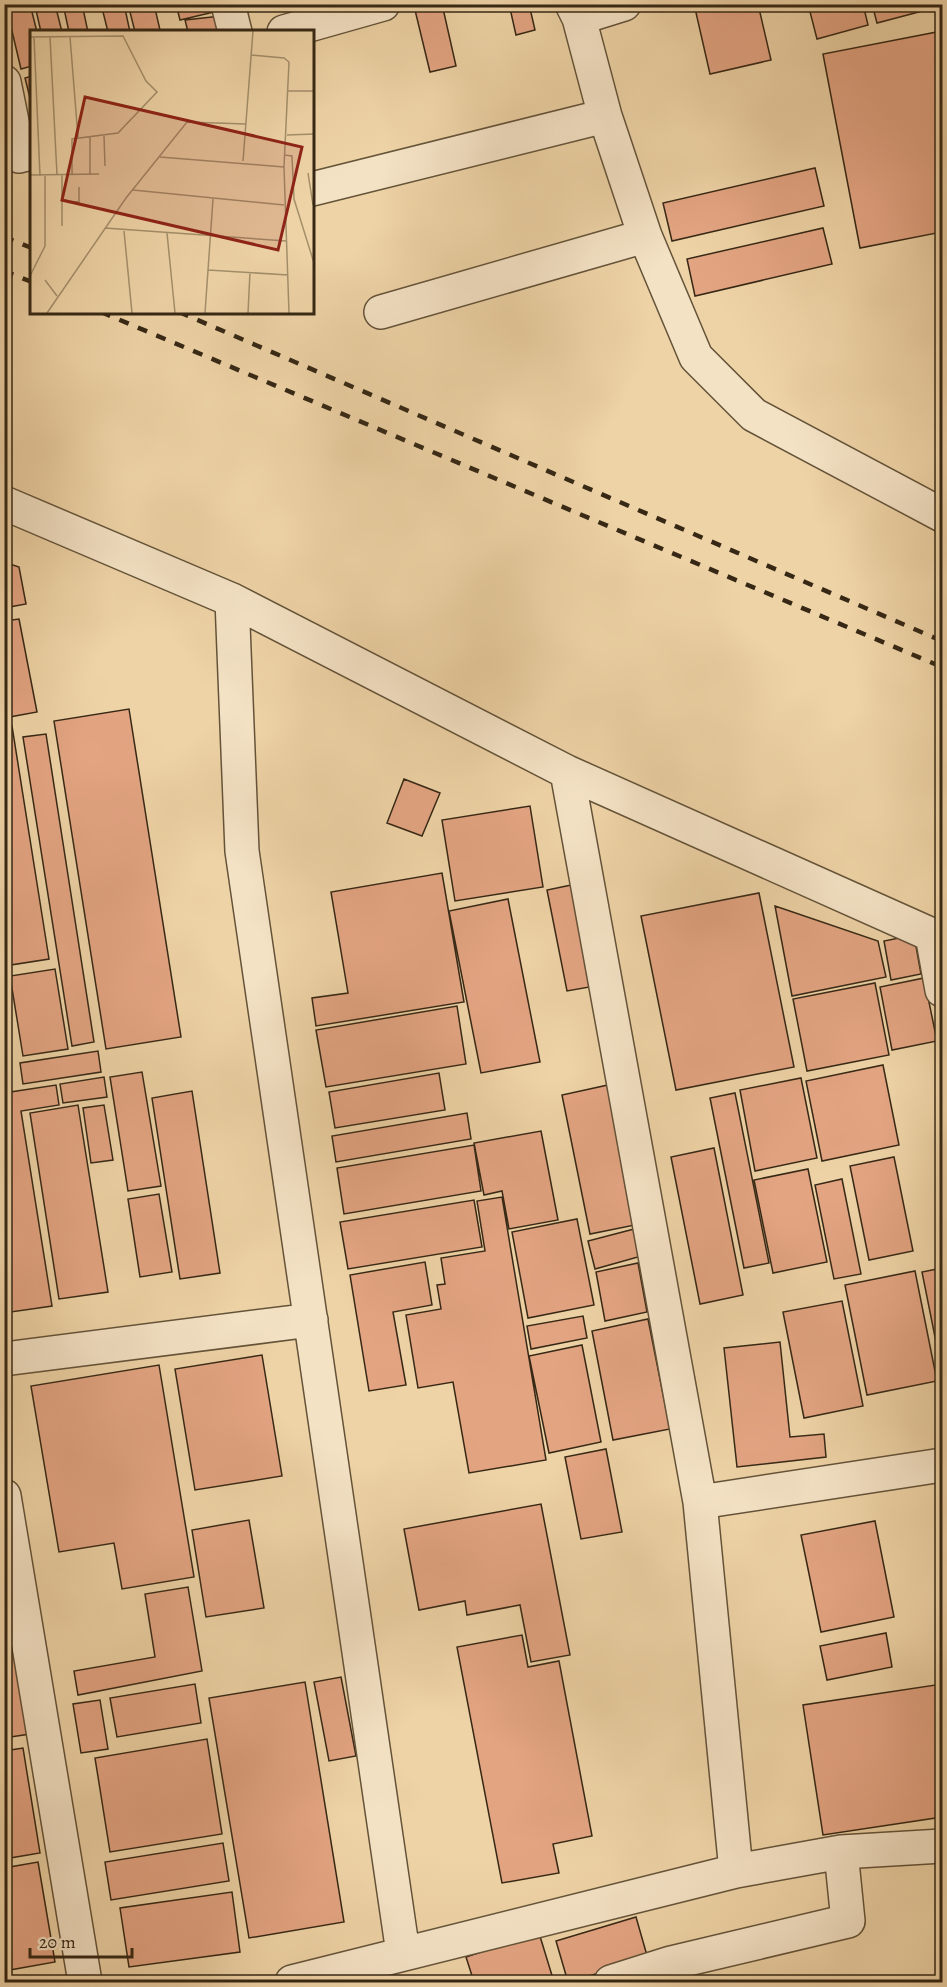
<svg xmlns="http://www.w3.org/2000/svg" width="947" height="1987" viewBox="0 0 947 1987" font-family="Alegreya,serif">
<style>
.building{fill:#e3a482;stroke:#362815;stroke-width:1.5}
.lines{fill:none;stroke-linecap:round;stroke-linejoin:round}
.minor-casing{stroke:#645339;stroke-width:36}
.minor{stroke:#f4e2c5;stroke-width:33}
.rail{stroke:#362815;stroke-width:4.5;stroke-dasharray:10 10;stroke-linecap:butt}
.inset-road{fill:none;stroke:#a48f6c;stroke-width:1.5}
.view{fill:#8f2418;fill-opacity:0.15;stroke:#8f2418;stroke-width:3}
.inset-edge{fill:none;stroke:#362815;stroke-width:3}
</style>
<rect width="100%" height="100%" fill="#eed3a6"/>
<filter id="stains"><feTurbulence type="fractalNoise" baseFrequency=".00333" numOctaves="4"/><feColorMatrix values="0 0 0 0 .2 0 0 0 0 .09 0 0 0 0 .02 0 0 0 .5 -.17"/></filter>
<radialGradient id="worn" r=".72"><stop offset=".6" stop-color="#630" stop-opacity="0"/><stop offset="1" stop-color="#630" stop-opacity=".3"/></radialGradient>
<path class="building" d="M30,4L37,32H32V66L21,69L7,10Z
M55,4L62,32H41L35,6Z
M63,4H82L88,32H69Z
M101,4H124L130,32H108Z
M128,4H154L160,30L135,32Z
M176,4H212L214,12L180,20Z
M442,4L456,66L430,72L415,10Z
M509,4H529L535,30L516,35Z
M694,4H758L771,60L710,74Z
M808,4H863L868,25L817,39Z
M872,4H933L934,8L877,23Z
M221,16L225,32H188L185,20Z
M942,31V232L860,248L823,54Z
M32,76V106L25,78Z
M815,168L824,206L672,241L663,203Z
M823,228L832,264L695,296L687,259Z
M4,562L19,567L26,604L4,608Z
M19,619L37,712L4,718V621Z
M129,709L181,1037L106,1049L54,721Z
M12,726L49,959L4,966V727Z
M46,734L94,1042L72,1046L23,737Z
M404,779L440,793L422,836L387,823Z
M530,806L543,887L455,901L442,820Z
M442,873L464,1002L316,1026L312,998L348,993L331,892Z
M581,883L601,985L567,991L547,890Z
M759,893L794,1067L676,1090L641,916Z
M508,899L540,1062L481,1073L449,911Z
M775,906L878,941L886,977L792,996Z
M914,935L921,974L891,980L884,941Z
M55,969L68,1049L23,1056L10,976Z
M924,978L937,1041L892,1050L880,987Z
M875,983L889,1055L807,1071L793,999Z
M457,1006L466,1064L326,1087L316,1030Z
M4,1007L11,1050L4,1051Z
M98,1051L101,1072L23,1084L20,1063Z
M883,1065L899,1145L822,1161L806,1081Z
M142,1072L161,1186L128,1191L110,1077Z
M439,1073L445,1110L335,1128L329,1092Z
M104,1077L107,1097L63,1103L60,1084Z
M801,1078L817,1158L755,1171L740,1090Z
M56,1085L59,1105L21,1111L52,1306L11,1312L4,1268V1093Z
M608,1085L635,1225L590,1234L562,1095Z
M192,1091L220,1273L180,1279L152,1098Z
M735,1093L769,1263L744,1268L710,1098Z
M78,1105L108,1292L59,1299L30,1113Z
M104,1105L113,1160L91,1163L83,1108Z
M467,1113L471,1139L336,1162L332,1136Z
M541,1131L558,1220L509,1229L502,1191L484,1195L474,1143Z
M474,1145L481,1191L344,1214L337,1168Z
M714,1148L743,1295L700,1304L671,1157Z
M894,1157L913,1251L869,1260L850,1166Z
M808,1169L827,1262L773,1273L754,1180Z
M842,1179L861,1274L834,1279L815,1185Z
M159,1194L172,1272L140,1277L128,1199Z
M502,1197L546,1460L469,1473L453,1382L418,1388L406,1315L441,1309L437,1285L445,1284L441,1258L485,1251L477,1201Z
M474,1200L482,1247L348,1269L340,1222Z
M577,1219L594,1305L528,1318L512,1232Z
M638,1228L645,1255L595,1269L588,1241Z
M425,1262L432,1305L393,1312L406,1385L369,1391L350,1275Z
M638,1263L647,1312L605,1321L596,1272Z
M942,1268V1372L922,1272Z
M915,1271L937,1381L867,1395L845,1285Z
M842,1301L863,1406L804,1418L783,1312Z
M583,1316L587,1338L531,1349L527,1326Z
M648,1319L670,1429L613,1440L592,1331Z
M780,1342L790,1437L824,1434L826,1457L737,1467L724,1348Z
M582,1345L601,1442L549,1453L529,1356Z
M262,1355L282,1476L195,1490L175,1369Z
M159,1365L194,1577L122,1589L114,1543L59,1552L31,1386Z
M606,1449L622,1532L581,1539L565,1457Z
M541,1504L570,1655L531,1662L520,1605L467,1615L465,1601L419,1610L404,1529Z
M249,1520L264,1608L206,1617L192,1530Z
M875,1521L894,1617L821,1632L801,1535Z
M4,1583L30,1734L4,1738Z
M188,1587L202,1671L78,1695L74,1671L155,1657L145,1594Z
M886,1633L892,1667L827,1680L820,1646Z
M522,1635L528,1667L559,1661L592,1836L553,1844L559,1873L502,1883L457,1647Z
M341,1677L356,1756L329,1761L314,1682Z
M305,1682L344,1922L249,1938L209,1698Z
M195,1684L201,1723L117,1737L110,1698Z
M942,1684V1817L823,1835L803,1705Z
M100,1700L108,1749L81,1753L73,1704Z
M207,1739L222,1834L110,1852L95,1758Z
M23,1748L40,1853L4,1859V1751Z
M223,1843L229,1881L111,1900L105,1862Z
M38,1862L55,1962L4,1971V1868Z
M232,1892L240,1952L129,1967L120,1908Z
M636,1917L648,1959L568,1982L556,1941Z
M539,1933L554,1982H474L466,1957Z
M377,1970L380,1982H350Z"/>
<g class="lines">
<defs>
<path id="minor" d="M228,4L235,32
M572,4L579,18L605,116L645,236L696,357L754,415L942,515
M579,18L624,4
M284,32L383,4
M4,82L19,156L32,153
M312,189L605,116
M381,312L645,236
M4,503L232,600L567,772L932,935L942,990
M232,600L242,851L403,1953
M567,772L700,1502L736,1871
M4,1359L311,1320
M4,1496L85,1982
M700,1502L942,1465
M292,1982L736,1871L841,1852L942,1846
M611,1982L671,1963L848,1921L841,1852"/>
</defs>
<use href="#minor" class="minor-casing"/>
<use href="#minor" class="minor"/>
<path class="rail" d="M4,237L32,248
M4,271L32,282
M101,312L942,667
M179,312L942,641"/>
</g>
<g transform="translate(30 30)">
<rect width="284" height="284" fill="#eed3a6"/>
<path class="inset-road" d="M0,7L93,6L116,51L127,62L88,103L42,109V145M4,7L10,146M20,7L27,145M40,7L48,107M221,25L254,28L259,32L254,137L259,283M258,61H284M257,105L284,104M74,106L75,136M60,107V144M254,125L262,126L264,169L284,233M130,127L254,137M213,131L223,1M278,143L283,175M0,145L69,144M103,160L254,175M32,171L49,172V157M32,196V145M75,198L256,211M94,201L102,283M137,203L145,283M178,240L258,245M0,246L15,216V146M15,250L27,266M17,283L96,168L157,92L216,94M175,283L183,169M218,283L220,242"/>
<path class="view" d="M55,67L272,117L248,220L32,170Z"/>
<rect width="284" height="284" class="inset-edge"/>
</g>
<rect width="947" height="1987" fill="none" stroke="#eed3a6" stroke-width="24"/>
<rect x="6" y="6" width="935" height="1975" fill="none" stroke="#362815" stroke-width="3"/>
<rect x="12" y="12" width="923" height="1963" fill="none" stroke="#362815" stroke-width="1.5"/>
<path d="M30 1948v9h102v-9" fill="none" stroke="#362815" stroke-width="3"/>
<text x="39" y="1948" font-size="18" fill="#362815" stroke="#f4e2c5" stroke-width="4.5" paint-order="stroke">20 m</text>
<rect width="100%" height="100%" filter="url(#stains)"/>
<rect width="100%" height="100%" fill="url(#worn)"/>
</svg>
